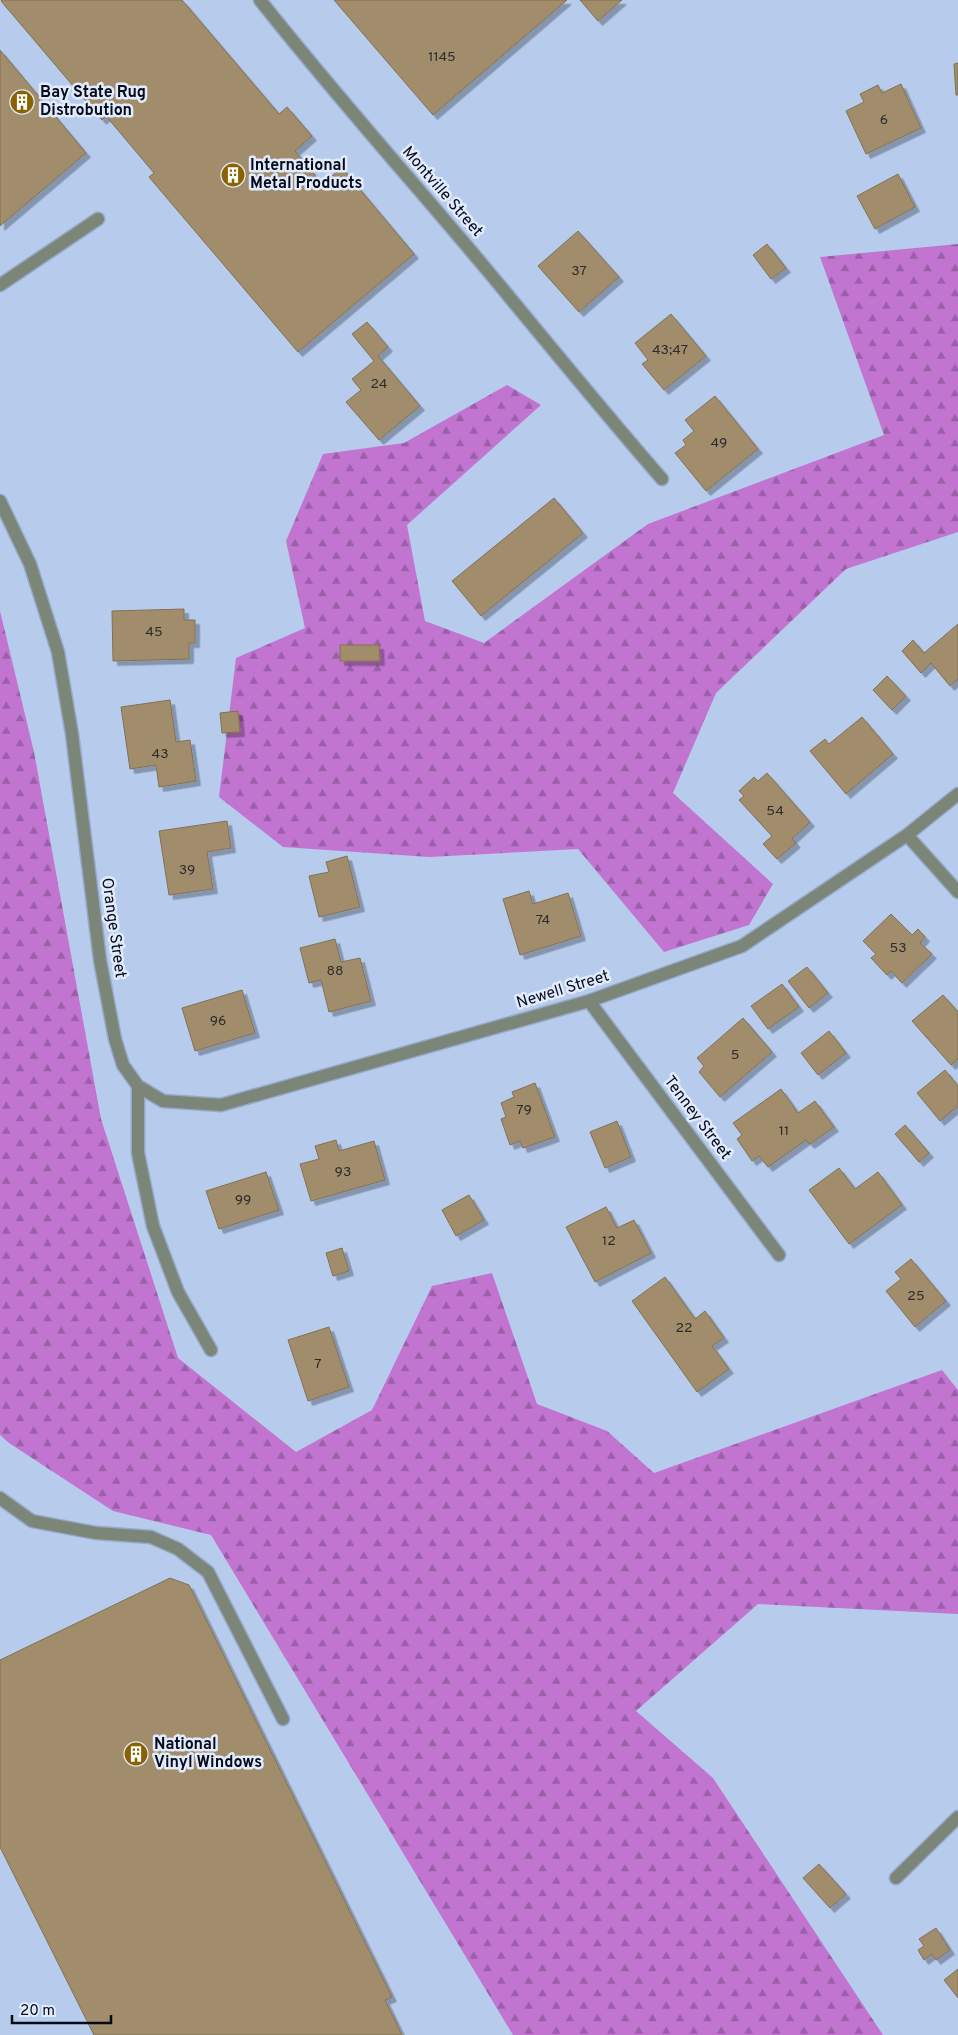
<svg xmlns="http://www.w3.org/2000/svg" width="958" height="2035" viewBox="0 0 958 2035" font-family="Overpass,sans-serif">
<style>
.forest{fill:url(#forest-firs)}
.building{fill:#a18d6c;stroke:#837151;filter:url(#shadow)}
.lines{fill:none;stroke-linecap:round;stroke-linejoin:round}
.service-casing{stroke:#97a9c6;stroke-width:15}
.minor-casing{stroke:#97a9c6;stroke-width:15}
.service{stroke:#7b8679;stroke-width:12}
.minor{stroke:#7b8679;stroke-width:12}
.labels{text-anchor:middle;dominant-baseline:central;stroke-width:5;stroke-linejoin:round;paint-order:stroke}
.number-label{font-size:14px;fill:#2d2c2c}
.poi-label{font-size:16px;font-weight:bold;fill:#060c17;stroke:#e1ebfd;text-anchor:start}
.street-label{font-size:16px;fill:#060c17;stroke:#e1ebfd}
</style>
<defs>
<pattern id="forest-firs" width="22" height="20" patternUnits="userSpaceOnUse" patternTransform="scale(1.25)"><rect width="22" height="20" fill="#c175d1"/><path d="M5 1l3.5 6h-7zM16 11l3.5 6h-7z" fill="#9b5ea9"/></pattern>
<filter id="shadow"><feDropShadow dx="4.5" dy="4.5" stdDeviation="0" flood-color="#0004"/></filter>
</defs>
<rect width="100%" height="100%" fill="#b7cbed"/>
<path class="forest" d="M958,244V532L846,569L716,693L673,793L773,884L749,925L664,952L578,849L429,857L283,847L219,797L236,658L305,628L286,541L323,454L404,443L507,385L541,405L407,525L425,621L484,643L648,524L884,435L820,257Z
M0,611L34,752L101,1119L178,1358L296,1452L372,1410L432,1286L492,1273L537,1404L607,1431L654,1473L942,1370L958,1390V1614L758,1604L636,1711L713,1778L883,2035H513L211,1535L113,1511L9,1443L0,1435Z"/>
<path class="building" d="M2,0H182L279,114L287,107L312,136L295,151L322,184L342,168L414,254L298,352L149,177L154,173L106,116L102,120L1,1Z
M334,0H567L433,115Z
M580,0H622L598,21Z
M0,50L86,153L0,226Z
M958,63V95H956L954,64Z
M901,84L921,128L866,154L846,111L864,102L860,94L878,85L882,93Z
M898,174L915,207L875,229L857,196Z
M578,231L619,277L579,312L538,266Z
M767,244L786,268L771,279L753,255Z
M671,314L706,356L664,390L642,364L648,360L635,343Z
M367,322L388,347L378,356L420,406L379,440L346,402L361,390L352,379L374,361L352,334Z
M715,396L758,449L706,491L675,453L686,445L683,440L694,431L685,420Z
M554,498L583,533L481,616L452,581Z
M184,609V620H195V643H189V659L113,661L112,611Z
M958,624V679L950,686L931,663L921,673L902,651L913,640L924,653Z
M340,645H379L380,661H340Z
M887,676L906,696L892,710L873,690Z
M170,700L176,742L190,740L196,781L159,787L156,765L130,769L121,707Z
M238,711L240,732L222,733L220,713Z
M862,717L893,754L846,794L810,751L825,739L829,744Z
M767,773L810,822L792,839L796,843L777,859L763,844L772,836L739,800L744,796L739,791L754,777L758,781Z
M227,821L231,848L207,852L213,889L169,895L159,831Z
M347,856L360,907L319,917L309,876L329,872L326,862Z
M529,891L533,904L568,893L581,936L520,955L503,899Z
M891,914L912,935L918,929L925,937L920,943L932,954L902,983L891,971L887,975L871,958L876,954L863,941Z
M335,939L341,962L360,958L371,1001L329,1012L321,980L309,983L300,948Z
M807,967L828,993L809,1008L788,981Z
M782,984L799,1007L768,1029L751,1006Z
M242,990L255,1033L195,1051L182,1008Z
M943,995L958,1012V1059L951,1065L912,1021Z
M743,1018L772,1052L720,1097L699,1072L704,1066L697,1058Z
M829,1031L846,1053L818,1075L801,1053Z
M945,1070L958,1086V1106L940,1121L917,1093Z
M535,1083L555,1137L523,1148L520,1141L510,1145L501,1119L506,1117L501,1103L514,1097L512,1092Z
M781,1089L798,1113L815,1101L834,1127L810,1144L806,1140L768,1167L759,1156L752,1161L737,1139L742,1135L733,1123Z
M617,1121L631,1157L605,1168L590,1132Z
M905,1125L929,1153L919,1162L895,1134Z
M336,1140L339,1151L374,1141L385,1180L311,1201L300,1164L319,1159L315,1146Z
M839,1168L855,1189L878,1172L902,1205L849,1244L809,1190Z
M266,1172L279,1210L219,1229L206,1191Z
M469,1195L484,1220L456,1236L442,1210Z
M606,1207L617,1228L634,1220L651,1253L595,1282L566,1227Z
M342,1248L349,1271L333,1276L326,1253Z
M911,1259L946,1301L915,1327L886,1291L901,1279L895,1272Z
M665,1277L695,1319L705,1311L724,1338L712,1346L729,1369L697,1392L632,1301Z
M329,1327L349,1387L308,1401L288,1340Z
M170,1578L189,1585L392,1997L385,2000L402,2035H94L0,1847V1660Z
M819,1864L846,1894L830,1908L803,1878Z
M936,1928L950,1950L936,1960L932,1954L924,1960L918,1950L924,1946L919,1939Z
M958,1969V1998L944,1980Z"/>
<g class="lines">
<defs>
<path id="service" d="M0,285L98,219
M0,1498L32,1521L96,1533L151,1537L178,1549L208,1572L283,1719
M896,1878L958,1817"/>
<path id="minor" d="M260,0C331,90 408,176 482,264C542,336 601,409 662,479
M0,501L30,564L58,652L72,734L100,960L115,1039L123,1065L138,1086V1153L153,1226L178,1292L211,1350
M907,835L958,892
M589,1001L779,1255
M138,1086L163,1101L221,1105L589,1001L742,946L907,835L958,794"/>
</defs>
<use href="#service" class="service-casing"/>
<use href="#minor" class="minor-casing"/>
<use href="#service" class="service"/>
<use href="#minor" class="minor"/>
</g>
<defs>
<symbol id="building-disc" viewBox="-11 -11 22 22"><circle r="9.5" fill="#8a6201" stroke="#e1ebfd"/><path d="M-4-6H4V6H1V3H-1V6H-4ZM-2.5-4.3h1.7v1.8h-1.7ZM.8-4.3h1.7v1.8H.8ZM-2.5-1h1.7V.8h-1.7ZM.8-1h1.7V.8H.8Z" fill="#fff"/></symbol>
</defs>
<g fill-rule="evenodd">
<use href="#building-disc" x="8" y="88" width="28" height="28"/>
<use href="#building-disc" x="219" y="161" width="28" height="28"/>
<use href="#building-disc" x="122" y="1740" width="28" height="28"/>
</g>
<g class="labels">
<g class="number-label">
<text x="442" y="57">1145</text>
<text x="884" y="120">6</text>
<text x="579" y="271">37</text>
<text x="670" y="350">43;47</text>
<text x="379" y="384">24</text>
<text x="719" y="443">49</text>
<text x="154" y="632">45</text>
<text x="160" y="754">43</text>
<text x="775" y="811">54</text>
<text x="187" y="870">39</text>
<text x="543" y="920">74</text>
<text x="898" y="948">53</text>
<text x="335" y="971">88</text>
<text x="218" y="1021">96</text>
<text x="735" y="1055">5</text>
<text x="524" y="1110">79</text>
<text x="784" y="1131">11</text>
<text x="343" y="1172">93</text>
<text x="243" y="1200">99</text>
<text x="609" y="1241">12</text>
<text x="916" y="1296">25</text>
<text x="684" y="1328">22</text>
<text x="318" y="1364">7</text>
</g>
<g class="poi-label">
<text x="40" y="93">Bay State Rug<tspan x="40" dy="18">Distrobution</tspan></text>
<text x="250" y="166">International<tspan x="250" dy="18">Metal Products</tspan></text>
<text x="154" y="1745">National<tspan x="154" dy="18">Vinyl Windows</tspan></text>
</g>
<g class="street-label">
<text transform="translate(442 192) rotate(49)">Montville Street</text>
<text transform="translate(113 928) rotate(82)">Orange Street</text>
<text transform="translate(563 990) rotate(-17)">Newell Street</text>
<text transform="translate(697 1118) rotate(53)">Tenney Street</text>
</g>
</g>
<path d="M12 2015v8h99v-8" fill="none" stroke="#060c17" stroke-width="2.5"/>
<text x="20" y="2015" font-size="15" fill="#060c17" stroke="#e1ebfd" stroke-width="4" paint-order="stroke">20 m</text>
</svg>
